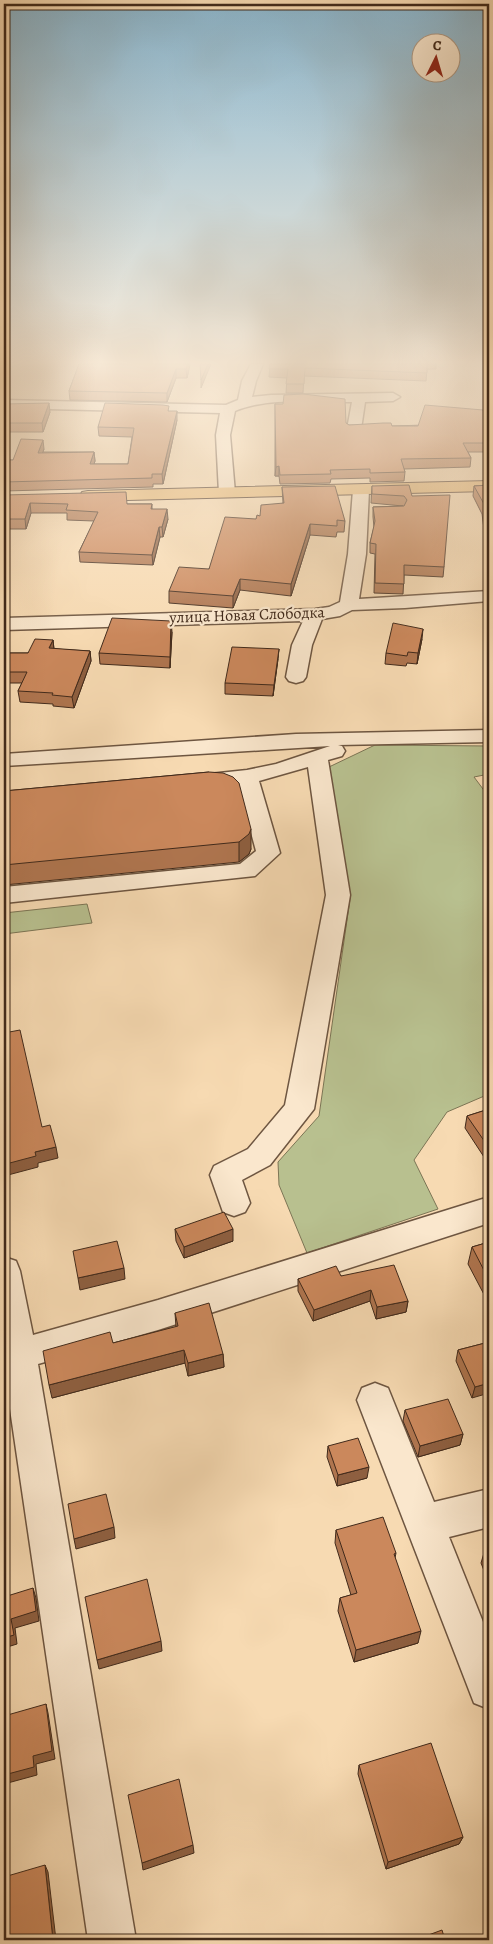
<svg xmlns="http://www.w3.org/2000/svg" width="493" height="1944" viewBox="0 0 493 1944" font-family="Alegreya,serif">
<style>
.green{fill:#b8c08f;stroke:#7c7555}
.lines{fill:none;stroke-linecap:round;stroke-linejoin:round}
.minor-casing{stroke:#6e5641;stroke-width:3}
.major-casing{stroke:#412a1b;stroke-width:2}
.minor{fill:#fae7cd;fill-rule:evenodd}
.major{fill:#ecbd79;fill-rule:evenodd}
.wall{fill:#af754f;stroke:#412a1b}
.shaded-wall{fill:#8e5f40;stroke:#412a1b}
.building{fill:#cb885c;stroke:#412a1b}
.labels{text-anchor:middle;dominant-baseline:central;stroke-width:4.5;stroke-linejoin:round;paint-order:stroke}
.far-street-label{font-size:16px;fill:#412a1b;stroke:#fae7cd}
</style>
<rect width="100%" height="100%" fill="#f7dab2"/>
<filter id="stains"><feTurbulence type="fractalNoise" baseFrequency=".004" numOctaves="4"/><feColorMatrix values="0 0 0 0 .2 0 0 0 0 .09 0 0 0 0 .02 0 0 0 .5 -.17"/></filter>
<radialGradient id="worn" r=".72"><stop offset=".6" stop-color="#630" stop-opacity="0"/><stop offset="1" stop-color="#630" stop-opacity=".3"/></radialGradient>
<path class="green" d="M375,745L489,746V774L474,777L489,797V1094L447,1112L414,1160L438,1209L307,1253L279,1185L278,1162L319,1116L350,899L329,767Z
M87,904L92,923L4,934V913Z"/>
<g class="lines">
<defs>
<path id="minor" d="M251,364H263L256,381L252,397L271,395L393,393L400,397L393,401L365,402L361,429L359,432H349L347,429L352,402C316,402 267,397 235,411L230,435L235,493L233,496H221L219,493L216,435L220,413L4,408V400L226,405L238,400L242,381Z
M361,485L367,487L369,490L366,554L359,599L489,591V601L405,608L352,610L340,616L322,619L312,645L306,677L303,681L296,683L289,681L286,677L292,645L303,621L4,630V618L315,609L329,607L340,602L348,554L353,490L355,487Z
M489,730V742L338,745L342,746L345,751L342,756L328,760L350,895L314,1109L270,1165L242,1180L250,1203L245,1212L234,1216L223,1212L210,1175L214,1166L248,1149L285,1105L326,895L308,767L259,781L280,853L255,876L4,903V887L240,864L256,851L238,784L199,788L191,786L188,781L191,776L247,770L276,764L330,746L4,766V754L296,734Z
M489,1197V1223L158,1330L38,1364L136,1940H88L4,1368V1257L16,1261L20,1271L33,1335L158,1300Z
M375,1383L388,1388L434,1502L489,1489V1527L449,1537L489,1637V1709L474,1703L357,1400L362,1388Z"/>
<path id="major" d="M489,481V491L88,501L82,500L80,496L82,492L88,491Z"/>
</defs>
<use href="#minor" class="minor-casing"/>
<use href="#major" class="major-casing"/>
<use href="#minor" class="minor"/>
<use href="#major" class="major"/>
</g>
<path class="wall" d="M79,364H190L187,378H176L167,402L70,400L69,391Z
M270,364H436V369H427L426,381L304,376L303,393H286L287,378L269,377Z
M4,404L50,412L43,432H4Z
M275,404L346,423L349,425L392,426L489,423V452H468L471,458L470,467L404,469L405,472L404,481L370,482V478L331,479L330,483L280,484L279,476H275Z
M169,411L177,420L163,484H153V487L4,491V460H13L44,449L43,452H94L95,461L94,464H128L132,437L99,436L98,427Z
M489,485V544H486L482,514L473,496L474,486Z
M372,486L412,496L444,567L443,577L404,575L403,594L374,593L375,554L370,553V543L374,527L373,517V507L403,506L371,503Z
M282,487L345,521L344,532H337L336,537L310,535L291,596L240,590L233,608L169,603V591L209,569L256,519L283,503Z
M4,495L127,504H152V509L168,519L163,537H160L153,565L80,562L79,552L94,521L67,520V513H31L26,529H7L4,535Z
M172,632L170,668L100,664L99,653Z
M422,639L417,664L407,663L406,666L385,664L386,653Z
M53,640L54,649L90,651L91,661L74,708L53,706V704L20,702L18,691L22,683H4V653H28Z
M278,659L273,696L225,694V683Z
M209,772L251,849L249,854L239,862L4,885V791Z
M489,1109V1155L484,1157L465,1128L467,1116Z
M175,1229L233,1241L184,1258L176,1241Z
M489,1242V1304L468,1264L472,1247Z
M341,1276L408,1301L406,1312L376,1319L370,1301L313,1321L298,1291V1279Z
M175,1313L223,1354L224,1367L188,1376L185,1363L52,1398L113,1343L176,1327Z
M489,1342L472,1398L456,1361L458,1350Z
M405,1410L463,1434L460,1445L418,1457L403,1421Z
M328,1446L367,1478L337,1486L327,1457Z
M336,1530L396,1553L395,1558L418,1643L354,1662L338,1611L340,1598L351,1595L335,1543Z
M489,1551V1583L481,1563L484,1553Z
M359,1765L463,1837L459,1844L386,1869L358,1774Z"/>
<path class="shaded-wall" d="M188,364H190L187,378L186,369Z
M208,364H211L201,388V380Z
M176,369V378L167,402V393Z
M49,403L50,412L43,432L42,423Z
M177,411V420L163,484L162,474Z
M43,440L44,449L39,462L38,453Z
M94,452L95,461L91,473L90,464Z
M279,466V476H275L276,467Z
M30,503L31,513L26,529L25,519Z
M167,509L168,519L163,537L162,527Z
M6,519L7,529L4,535V523Z
M310,524V535L291,596V584Z
M159,527L160,537L153,565L152,555Z
M240,579V590L233,608V596Z
M171,621L172,632L170,668V657Z
M423,629L422,639L417,664L418,653Z
M53,640L54,650L49,648Z
M279,649L278,659L273,696L274,685Z
M90,651L91,661L74,708L72,697Z
M251,829V849L249,854L239,862V842Z
M4,974H7L9,986H5L6,992L4,993Z
M489,1144V1155L484,1157L487,1145Z
M56,1147L58,1158L38,1163V1167L8,1175L6,1164L35,1152Z
M233,1229V1241L184,1258V1247Z
M124,1268L125,1279L80,1290L78,1278Z
M371,1290L370,1301L313,1321L314,1310Z
M408,1301L406,1312L376,1319L377,1307Z
M184,1350L185,1363L52,1398L49,1385Z
M223,1354L224,1367L188,1376V1363Z
M489,1383V1393L472,1398L475,1387Z
M463,1434L460,1445L418,1457L420,1446Z
M369,1467L367,1478L337,1486L338,1475Z
M114,1527L115,1538L76,1549L74,1539Z
M4,1541L5,1554H4Z
M33,1588L36,1598L39,1621L15,1628L17,1644L4,1648V1638L11,1619Z
M421,1631L418,1643L354,1662L356,1650Z
M161,1641L162,1651L99,1669L97,1660Z
M46,1704L48,1713L55,1759L36,1764L37,1775L4,1784V1775L33,1756Z
M463,1837L459,1844L386,1869L388,1862Z
M193,1845L194,1853L143,1870L142,1863Z
M45,1865L48,1872L56,1940H53Z"/>
<path class="building" d="M79,364H188L186,369H176L167,393L69,391Z
M200,364H208L201,380Z
M270,364H427V373L305,368L304,384H286L288,369H269Z
M303,394L345,399L346,423L349,425L383,423H391L392,426H418L425,405L483,410L489,423V443H463L471,458L401,459L405,472L370,473V469L330,470L331,474L280,475L279,466L276,467L275,404H283L284,395Z
M49,403L42,423H4V404Z
M105,403L163,405L169,406L168,411H177L162,474H152V478L4,482V460H13L21,439L43,440L38,453L94,452L90,464H128L134,428L98,427Z
M409,485L412,496L450,495L444,567L404,565V584L375,583L376,544L370,543L375,521L373,507L404,506L407,500L404,496L372,494V486Z
M489,485V533H487L484,504L474,486Z
M335,486L345,521L337,520V526L310,524L291,584L240,579L233,596L169,591L179,567L209,569L225,517L256,519L257,515L260,516L261,505L284,503L282,487Z
M126,492L127,504H152L151,509H167L162,527H159L152,555L79,552L98,512L66,510L68,504L30,503L25,519H6L4,523V495Z
M112,618L171,621L170,657L99,653Z
M393,623L423,629L418,653L408,652L407,656L386,653Z
M35,639L53,640L49,648L90,651L72,697L52,695L53,693L18,691L27,672H4V653H28Z
M232,647L279,649L274,685L225,683Z
M209,772L223,773L233,777L239,783L251,829L249,834L239,842L4,865V791Z
M4,956L7,974H4Z
M20,1030L42,1127L50,1125L56,1147L35,1152L36,1156L6,1164L4,1156V1137L7,1136L4,1120V1033Z
M489,1109V1144L487,1145L467,1116Z
M224,1212L233,1229L184,1247L175,1229Z
M117,1241L124,1268L78,1278L73,1251Z
M489,1242V1280L472,1247Z
M394,1265L408,1301L377,1307L371,1290L314,1310L298,1279L336,1266L341,1276Z
M209,1303L223,1354L188,1363L184,1350L49,1385L43,1351L110,1332L113,1343L178,1326L175,1313Z
M489,1342V1383L475,1387L458,1350Z
M448,1399L463,1434L420,1446L405,1410Z
M358,1438L369,1467L338,1475L328,1446Z
M106,1494L114,1527L74,1539L68,1504Z
M383,1517L396,1553L394,1554L421,1631L356,1650L340,1598L357,1593L336,1530Z
M489,1551V1565L484,1553Z
M147,1579L161,1641L97,1660L85,1597Z
M33,1588L36,1611L11,1619L14,1635L4,1638V1597Z
M46,1704L52,1751L33,1756L34,1767L4,1775V1716Z
M431,1743L463,1837L388,1862L359,1765Z
M179,1779L193,1845L142,1863L128,1795Z
M45,1865L53,1940H4V1877Z
M442,1930L445,1940H415Z"/>
<linearGradient id="sky" x2="0" y2="1"><stop stop-color="#8ab7d0"/><stop offset="0.57" stop-color="#fbeedc"/><stop offset="1" stop-color="#fbeedc" stop-opacity="0"/></linearGradient>
<rect width="493" height="636" fill="url(#sky)"/>
<g class="labels">
<g class="far-street-label">
<text transform="translate(247 615) rotate(-2)">улица Новая Слободка</text>
</g>
</g>
<rect width="493" height="1944" fill="none" stroke="#f7dab2" stroke-width="20"/>
<rect x="5" y="5" width="483" height="1934" fill="none" stroke="#412a1b" stroke-width="2.5"/>
<rect x="10" y="10" width="473" height="1924" fill="none" stroke="#412a1b"/>
<g transform="translate(436 58) rotate(5)"><circle r="24" fill="#fae7cd" stroke="#b09b86"/>
<path d="M0-4L9 19L0 12L-9 19Z" fill="#8f2418"/>
<text y="-8" font-size="14" font-weight="bold" text-anchor="middle" fill="#412a1b">С</text>
</g>
<rect width="100%" height="100%" filter="url(#stains)"/>
<rect width="100%" height="100%" fill="url(#worn)"/>
</svg>
